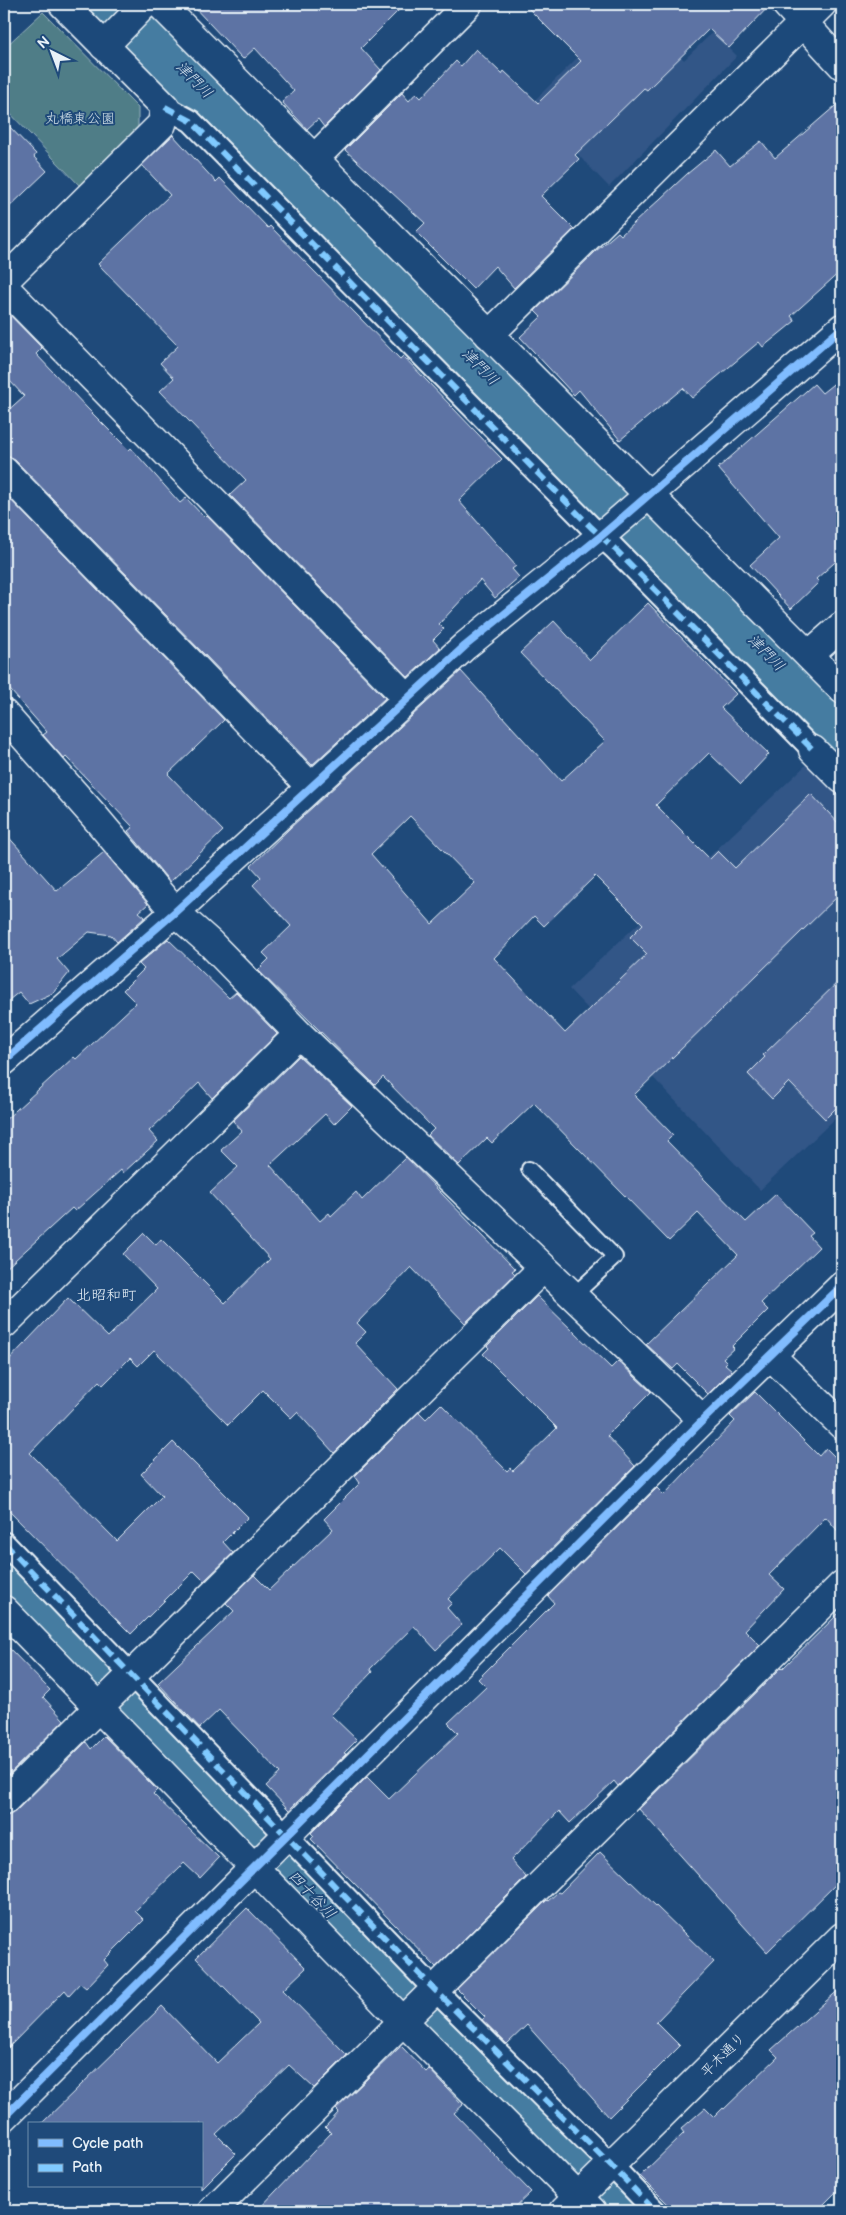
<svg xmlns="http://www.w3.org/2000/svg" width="846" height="2215" viewBox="0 0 846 2215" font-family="'Balsamiq Sans','Klee One',sans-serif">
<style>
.built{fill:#325687}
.green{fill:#4f7d87;stroke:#9cb7c0}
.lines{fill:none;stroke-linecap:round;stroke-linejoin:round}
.river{stroke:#457ca1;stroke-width:66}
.building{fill:#5d73a4;stroke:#e8f1f8;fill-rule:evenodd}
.service-casing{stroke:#e8f1f8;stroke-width:18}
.pedestrian-casing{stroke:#e8f1f8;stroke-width:25}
.minor-casing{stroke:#e8f1f8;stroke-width:31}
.service{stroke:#1f4a7a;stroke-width:14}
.pedestrian{stroke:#1f4a7a;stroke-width:21}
.minor{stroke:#1f4a7a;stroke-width:28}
.quiet{stroke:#80caff;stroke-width:6;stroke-dasharray:12 6;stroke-linecap:butt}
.cycleway-casing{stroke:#1f4a7a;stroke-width:11}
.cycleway{stroke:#80bcff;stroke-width:8}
.labels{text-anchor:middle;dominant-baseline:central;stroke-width:4;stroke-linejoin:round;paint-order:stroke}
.park-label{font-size:14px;fill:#d1e0e7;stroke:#1f4a7a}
.street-label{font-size:14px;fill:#e8f1f8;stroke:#1f4a7a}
.water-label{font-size:15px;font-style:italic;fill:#d0dfeb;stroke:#1f4a7a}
.neighbourhood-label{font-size:15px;fill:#e8f1f8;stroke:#1f4a7a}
</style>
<rect width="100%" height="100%" fill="#1f4a7a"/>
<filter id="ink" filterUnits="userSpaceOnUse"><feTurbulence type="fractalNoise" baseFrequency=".02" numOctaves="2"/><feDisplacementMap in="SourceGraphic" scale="10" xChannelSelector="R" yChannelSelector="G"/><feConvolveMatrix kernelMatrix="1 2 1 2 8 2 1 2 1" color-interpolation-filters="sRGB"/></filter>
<g filter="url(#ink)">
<path class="built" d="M630,5L684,60L713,32L737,56L609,187L530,105Z
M808,763L842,798V1112L760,1190L569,989Z"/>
<path class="green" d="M43,12L138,108V128L81,187L4,107V48Z"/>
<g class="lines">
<path class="river" d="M117,4L842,730
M4,1578L621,2211"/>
</g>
<path class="building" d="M191,4H405L361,48L381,70L324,127L318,119L307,129L282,102L294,91L255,48L243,59Z
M524,4H771L729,48L709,29L647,90L644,88L575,155L579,159L541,196L574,229L514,288L495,266L473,289L416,232L425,223L345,150L402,93L409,101L416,93L421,98L456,61L461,66L476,49L502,74L504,71L538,103L581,61Z
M842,100V270L791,316L795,321L763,347L759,342L692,398L683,388L620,440L579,390L574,395L520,337L541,317L535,311L596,251L618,232L621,235L687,174L716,150L730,166L761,141L775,158Z
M4,121L36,154L34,157L47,171L4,212Z
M173,135L216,182L220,178L268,228L270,226L400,359L403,356L502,459L459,501L516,566L512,569L519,577L495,598L480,580L439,624L444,629L433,640L440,648L408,677L230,495L246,480L160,391L174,378L160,363L178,346L98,264L170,195L142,165Z
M4,309L42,348L36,354L88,409L129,450L131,448L180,503L186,498L205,518L207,516L385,698L312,765L15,460L4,456V414L24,396L8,379L4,383Z
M842,377V556L816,579L819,582L791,609L750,565L779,538L718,468L814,384L822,393Z
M4,493L224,720L168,774L223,831L170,882L128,831L133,827L66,757L64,759L43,735L47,732L4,683Z
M648,603L736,694L721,708L769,754L741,784L709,753L656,805L710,859L718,851L735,868L811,794L842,827V892L634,1095L673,1135L667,1141L746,1222L776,1194L813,1233L809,1236L819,1247L761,1303L768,1310L732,1346L734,1348L723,1358L727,1362L725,1364L732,1370L708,1394L678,1364L673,1369L646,1344L738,1255L698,1213L669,1241L534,1103L492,1143L487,1138L459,1165L428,1135L434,1129L383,1077L375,1085L258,970L269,959L263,953L291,926L253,885L261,877L251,866L290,828L461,671L561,781L605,741L520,653L554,621L590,660ZM410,816L475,883L432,924L371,854ZM595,876L643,924L630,937L647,954L565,1033L494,958L534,916L544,926Z
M4,832L57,891L104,852L148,904L139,912L145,917L117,942L111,935L89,932L57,959L69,973L53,993L29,1004L19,992L4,1004Z
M168,939L229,998L236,992L277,1034L212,1098L199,1083L149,1131L158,1141L123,1173L121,1170L75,1211L72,1208L4,1270V1121L74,1057L76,1059L136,1003L123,990L144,969L139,964Z
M842,978V1102L825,1119L789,1082L772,1099L748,1074L765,1057L763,1055Z
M299,1056L352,1106L334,1124L325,1114L270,1165L320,1221L329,1213L331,1216L356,1192L362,1200L406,1157L515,1269L512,1271L515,1274L465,1323L411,1267L357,1323L366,1332L355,1343L398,1389L334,1453L297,1412L291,1418L263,1390L228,1425L154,1350L138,1366L130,1358L103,1385L99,1381L30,1453L117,1541L162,1496L141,1474L173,1442L248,1517L223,1542L233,1553L204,1581L194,1571L131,1634L4,1506V1365L68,1298L108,1337L157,1289L123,1254L144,1233L156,1245L161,1239L225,1303L270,1259L210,1193L238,1167L221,1150L242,1131L233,1121Z
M537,1296L611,1368L618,1361L651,1392L607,1436L635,1466L526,1574L500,1548L448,1599L452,1603L447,1608L462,1625L436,1650L414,1626L370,1669L372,1672L331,1715L357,1740L344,1753L346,1754L289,1810L266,1786L280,1773L219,1710L200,1728L158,1683L234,1611L226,1603L254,1575L269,1590L333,1529L324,1519L360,1483L355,1476L419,1412L426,1419L441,1404L507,1471L510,1468L513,1471L557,1428L483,1354L489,1348L487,1346Z
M755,1392L819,1456L826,1448L842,1464V1536L826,1517L769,1575L784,1589L745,1630L760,1645L618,1786L614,1781L570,1823L559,1811L511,1860L526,1877L436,1967L311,1839L314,1836L311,1833L367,1777L389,1799L458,1733L448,1723L486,1687L478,1679L554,1603L548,1596L657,1488L664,1495L735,1421L730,1416Z
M842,1610V1878L767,1952L639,1809L782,1667L783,1668Z
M4,1643L50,1690L43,1697L64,1720L4,1779Z
M104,1736L157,1790L153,1794L219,1858L200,1878L184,1863L135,1911L144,1920L104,1960L108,1965L86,1988L80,1983L69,1995L65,1990L4,2052V1816L15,1812L86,1742L91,1749Z
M600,1852L714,1962L656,2022L680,2046L609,2117L527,2025L507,2044L482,2020L485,2017L457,1989L547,1900L548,1901L558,1892L560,1893Z
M247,1908L306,1968L283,1990L347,2055L314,2088L289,2065L216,2134L236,2154L201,2189V2124H41L162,2006L217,2063L259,2023L196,1958Z
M842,1987V2186L817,2211H675L640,2176L684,2133L681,2129L705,2108L714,2117L723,2108L724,2109L778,2057L771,2050Z
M401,2046L426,2072L429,2069L463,2105L454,2113L531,2192L511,2211H257L331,2133L325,2127L339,2112L336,2109Z"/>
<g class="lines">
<defs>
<path id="service" d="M529,1169L615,1257L573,1296"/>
<path id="pedestrian" d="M165,107L191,121L591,527L614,548L813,750
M4,1543L435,1990L611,2165L655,2211"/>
<path id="minor" d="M160,4L842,689
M786,4L842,65
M104,46L145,4
M314,159L468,4
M4,281L162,124L165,107L63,4
M4,287L407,698
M489,335L822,4
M4,471L310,786
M809,655L842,626
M4,714L95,817L175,912L210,943L299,1034L703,1420
M813,750L842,779
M4,1061L175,912L465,646L601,536L842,328
M4,1324L299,1034
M771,1356L842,1425
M4,1610L403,2021L592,2211
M4,1801L543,1268
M4,2117L703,1420L842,1286
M212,2211L842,1585
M564,2211L842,1937"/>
</defs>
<use href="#service" class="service-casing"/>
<use href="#pedestrian" class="pedestrian-casing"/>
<use href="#minor" class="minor-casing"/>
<use href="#service" class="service"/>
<use href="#pedestrian" class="pedestrian"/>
<use href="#minor" class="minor"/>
<path class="quiet" d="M165,107L191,121L591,527L614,548L813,750
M4,1543L435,1990L611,2165L655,2211"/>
<defs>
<path id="cycleway" d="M4,1061L175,912L465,646L601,536L842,328
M4,2117L703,1420L842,1286"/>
</defs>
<use href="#cycleway" class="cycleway-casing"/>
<use href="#cycleway" class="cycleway"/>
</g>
</g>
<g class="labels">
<g class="park-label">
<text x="80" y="118">丸橋東公園</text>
</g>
<g class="street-label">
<text transform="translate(723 2055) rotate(-45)">平木通り</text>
</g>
<g class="water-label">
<text transform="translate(194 80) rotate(45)">津門川</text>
<text transform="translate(480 367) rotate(45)">津門川</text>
<text transform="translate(766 653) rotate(45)">津門川</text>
<text transform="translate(312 1895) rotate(46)">四十谷川</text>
</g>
<g class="neighbourhood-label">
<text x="106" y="1295">北昭和町</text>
</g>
</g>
<rect width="846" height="2215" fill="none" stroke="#1f4a7a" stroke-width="20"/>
<rect x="10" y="10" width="826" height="2195" fill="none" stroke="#e8f1f8" stroke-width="2" filter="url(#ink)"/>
<rect x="28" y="2122" width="175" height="65" fill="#1f4a7a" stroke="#6f8dac"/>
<rect x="38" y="2139" width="25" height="8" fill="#80bcff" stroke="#6f8dac"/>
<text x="72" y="2148" font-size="15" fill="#e8f1f8">Cycle path</text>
<rect x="38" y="2164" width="25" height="8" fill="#80caff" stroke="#6f8dac"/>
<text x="72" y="2172" font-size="15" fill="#e8f1f8">Path</text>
<g transform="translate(52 52) rotate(318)" stroke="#1f4a7a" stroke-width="4" paint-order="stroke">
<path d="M0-4L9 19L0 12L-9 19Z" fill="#e8f1f8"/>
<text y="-8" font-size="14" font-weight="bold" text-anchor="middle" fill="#e8f1f8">N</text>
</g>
</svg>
